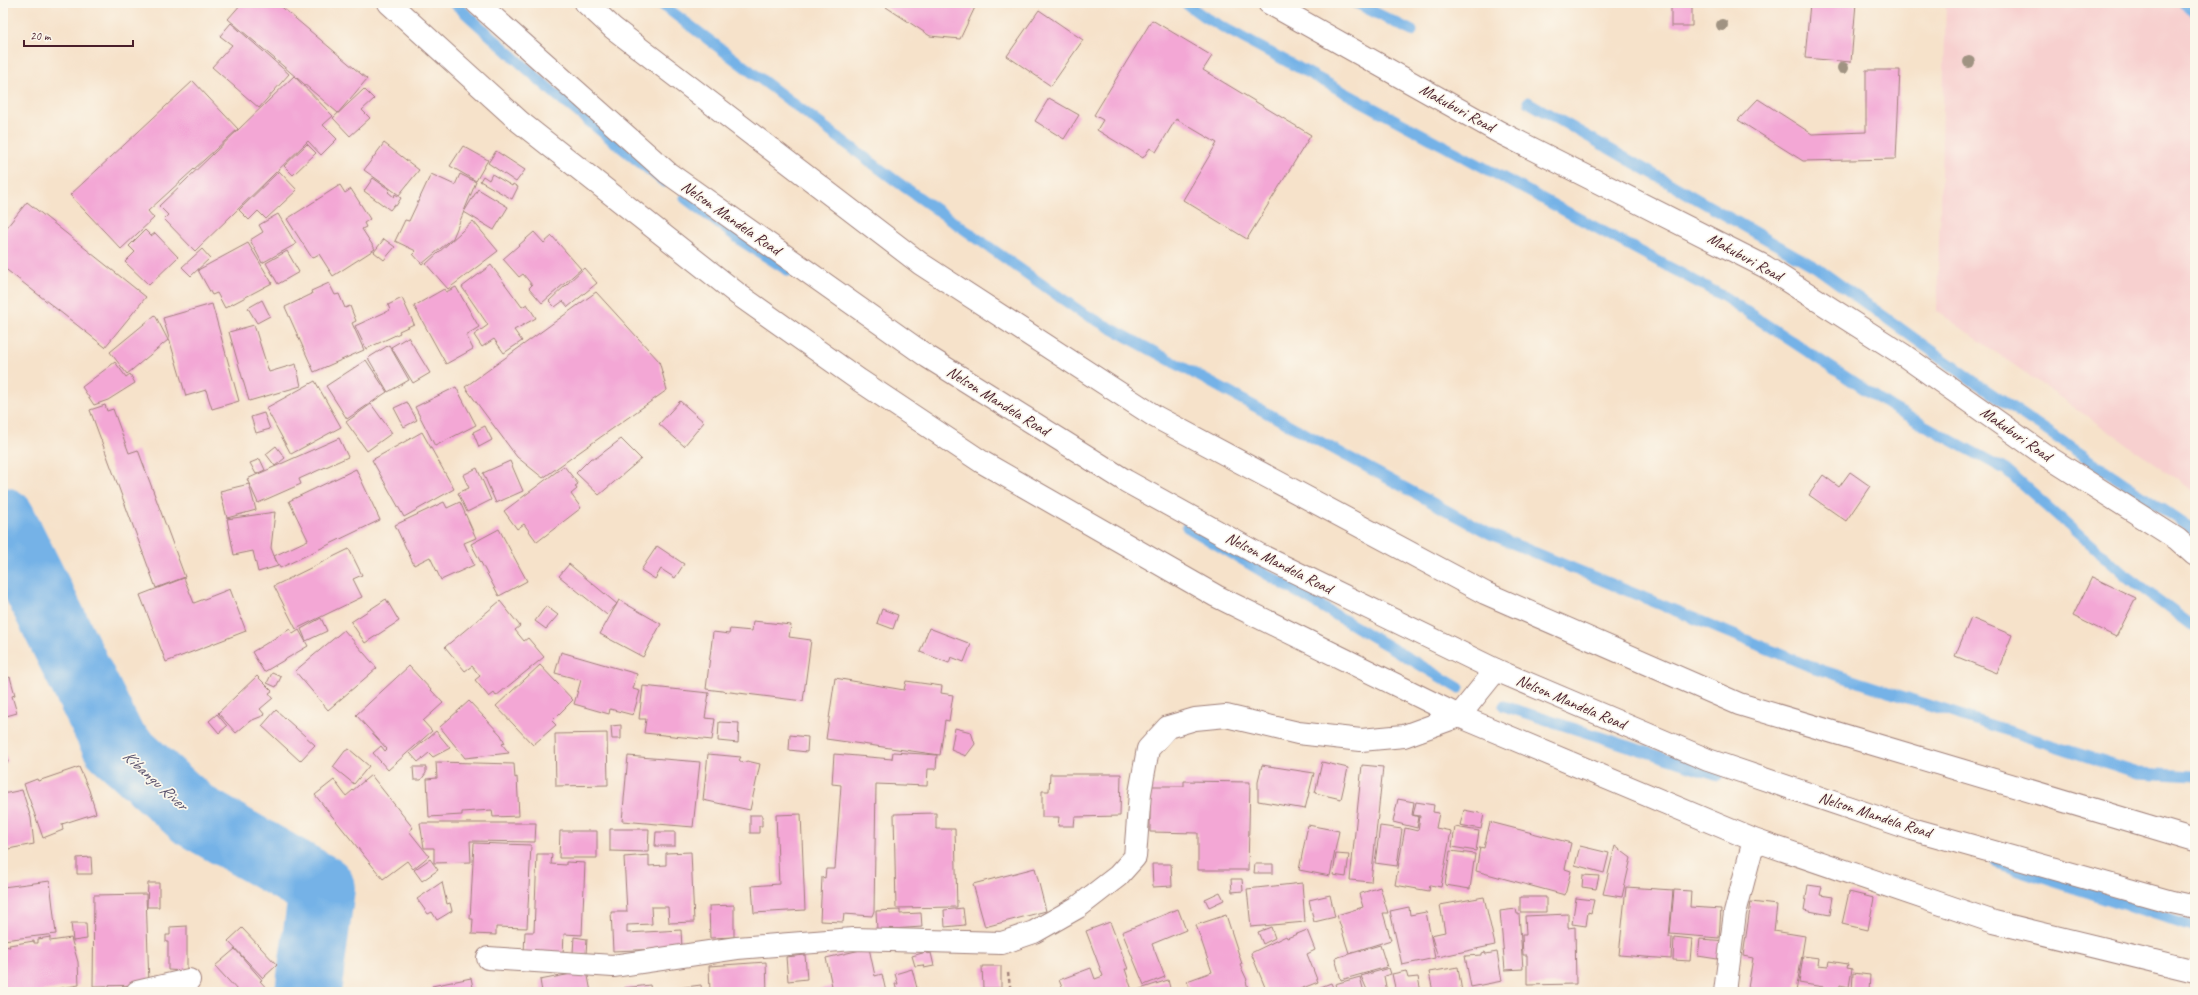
<svg xmlns="http://www.w3.org/2000/svg" width="2198" height="995" viewBox="0 0 2198 995" font-family="Caveat,sans-serif">
<style>
.built{fill:#f7d0cf}
.lines{fill:none;stroke-linecap:round;stroke-linejoin:round}
.stream{stroke:#74b2e7;stroke-width:11}
.river{stroke:#74b2e7;stroke-width:66}
.building{fill:#f3a7d5}
.minor-casing{stroke:#a0807a;stroke-width:24}
.major-casing{stroke:#a0807a;stroke-width:24}
.path{stroke:#a0807a;stroke-width:2.5;stroke-dasharray:3 3;stroke-linecap:butt}
.minor{stroke:#fff;stroke-width:22}
.major{stroke:#fff;stroke-width:22}
.tree{fill:#a09382}
.labels{text-anchor:middle;dominant-baseline:central;stroke-width:3.5;stroke-linejoin:round;paint-order:stroke}
.street-label{font-size:16px;fill:#4a1f2b;stroke:#fbf7ec}
.water-label{font-size:17px;font-style:italic;fill:#59526d;stroke:#fbf7ec}
</style>
<rect width="100%" height="100%" fill="#fbf7ec"/>
<filter id="ink" filterUnits="userSpaceOnUse"><feTurbulence type="fractalNoise" baseFrequency=".025" numOctaves="2"/><feDisplacementMap in="SourceGraphic" scale="8" xChannelSelector="R" yChannelSelector="G"/><feConvolveMatrix kernelMatrix="1 2 1 2 8 2 1 2 1" color-interpolation-filters="sRGB"/></filter>
<filter id="wash" filterUnits="userSpaceOnUse"><feTurbulence type="fractalNoise" baseFrequency=".012" numOctaves="4" result="noise"/><feDisplacementMap in="SourceGraphic" scale="16" xChannelSelector="R" yChannelSelector="G"/><feGaussianBlur stdDeviation="0.9" result="paint"/><feColorMatrix in="noise" values="0 0 0 0 0 0 0 0 0 0 0 0 0 0 0 0 0 1.4 0 .05"/><feComposite in="paint" operator="in"/></filter>
<g filter="url(#wash)">
<rect width="100%" height="100%" fill="#f6e2ca"/>
<path class="built" d="M1946,3H2195V492L1937,311Z"/>
<g class="lines">
<path class="stream" d="M454,3L555,94L664,182
M660,3L896,181L1081,312L1490,534L1809,666L2138,773L2195,776
M1185,3L1206,18L1723,296L1893,408L2006,470L2126,576L2195,628
M1356,3L1412,31
M2183,3L2195,11
M1528,102L1817,268L1976,383L2195,531
M685,198L743,242L789,271
M1187,527L1459,688
M1504,706L1718,775
M1996,863L2195,927"/>
<path class="river" d="M3,520L114,743L194,815L322,888L308,992"/>
</g>
<g id="blocks">
<path class="building" d="M242,3H277L367,79L338,113L228,19Z
M888,3H977L960,39L930,36L886,7Z
M1671,3H1692V26H1671Z
M1810,3H1856L1851,62L1805,58Z
M1039,10L1083,40L1051,86L1007,56Z
M1152,20L1212,56L1203,70L1311,135L1247,239L1183,200L1217,143L1176,119L1156,152L1150,148L1143,158L1097,130L1103,120L1094,115Z
M231,23L289,74L259,108L212,67L232,45L220,36Z
M1866,70H1900L1896,159L1803,161L1738,120L1758,99L1812,134L1866,132Z
M294,76L333,116L323,125L337,139L321,155L308,141L195,251L164,219L168,215L159,206Z
M193,81L238,129L148,211L154,218L121,249L70,195Z
M364,89L374,99L362,110L370,118L350,136L333,118Z
M1049,98L1079,115L1064,139L1035,121Z
M384,143L419,170L399,195L364,170Z
M307,144L316,153L293,175L284,166Z
M463,146L488,160L476,181L450,166Z
M496,151L525,170L516,182L488,163Z
M279,171L297,190L266,219L258,211L249,220L239,210Z
M431,174L455,185L460,174L476,182L453,238L422,264L413,254L416,251L395,241L405,220L409,221Z
M492,174L512,186L513,184L518,187L512,199L480,181L483,176L489,180Z
M373,178L390,190L388,192L394,197L395,194L401,198L396,206L394,205L390,210L364,191Z
M340,185L345,193L351,189L370,219L364,223L366,227L362,229L375,249L333,276L319,254L312,258L287,219Z
M478,189L508,207L494,230L464,212Z
M27,202L146,297L105,347L3,267V232Z
M278,214L296,244L262,263L250,240L263,232L259,225Z
M473,221L498,251L448,289L426,264Z
M145,230L151,236L155,233L178,257L149,285L125,262L135,252L129,246Z
M534,232L544,243L552,236L581,269L542,303L529,288L532,285L523,274L519,277L503,259Z
M384,239L395,247L384,260L374,252Z
M248,243L272,283L225,308L217,293L212,295L198,270Z
M202,249L210,258L191,276L182,267Z
M287,251L299,272L278,284L266,263Z
M491,265L522,307L527,304L536,318L514,330L522,341L504,353L494,339L482,347L474,335L488,325L462,287Z
M584,268L597,283L568,307L563,301L555,307L549,301Z
M329,283L335,295L339,294L345,308L350,306L356,321L352,323L364,350L314,372L285,307L312,294L311,291Z
M456,287L479,327L466,335L473,349L446,364L414,306L444,289L446,292Z
M596,292L659,361L667,390L543,478L517,457L465,387Z
M402,298L414,324L399,331L400,333L366,349L355,326L390,310L388,305Z
M262,300L270,316L257,323L248,308Z
M212,304L239,401L212,409L206,390L186,396L163,318Z
M155,315L168,340L127,374L110,352Z
M254,325L269,372L296,364L301,386L249,401L229,332Z
M408,337L430,373L413,383L391,347Z
M389,345L409,380L388,392L368,358Z
M366,360L387,392L347,419L326,386Z
M115,362L126,377L130,374L135,383L108,400L94,405L82,387Z
M315,381L341,427L291,454L266,408Z
M456,387L476,425L435,446L415,407Z
M680,401L704,422L684,446L659,424Z
M407,402L417,420L404,427L394,408Z
M371,404L392,433L367,451L346,422Z
M105,405L107,411L113,409L129,453L138,450L185,577L156,588L90,410Z
M264,413L270,429L256,433L251,417Z
M485,426L492,440L479,447L473,432Z
M422,432L454,489L404,517L372,460Z
M339,438L348,457L299,479L301,484L258,503L247,479Z
M621,439L641,459L599,495L576,473L591,458H596Z
M276,446L285,458L275,466L266,454Z
M260,459L265,470L256,474L250,463Z
M510,461L523,491L496,503L483,473Z
M564,466L578,484L575,486L577,489L571,494L581,508L537,542L524,524L517,529L504,511Z
M477,468L491,500L467,512L458,493L469,488L463,475Z
M356,469L380,520L280,568L274,556L308,540L289,501Z
M1850,472L1870,486L1846,521L1809,495L1823,475L1839,487Z
M249,484L256,510L227,518L220,491Z
M444,502L447,508L460,502L476,538L464,543L474,565L441,580L430,557L414,565L395,525Z
M275,512L271,548L278,566L258,572L253,551L234,555L227,519Z
M499,529L527,581L499,596L471,544Z
M657,546L684,564L675,578L661,569L655,579L641,570Z
M349,549L362,575L353,579L362,597L296,629L274,586Z
M569,564L617,604L607,615L559,576Z
M2092,577L2136,598L2116,637L2073,616Z
M184,578L194,603L230,589L246,631L166,662L140,595Z
M386,599L399,621L365,643L351,622Z
M619,600L661,624L643,657L600,634Z
M500,601L520,626L515,630L524,641L528,638L544,657L496,696L494,693L489,697L475,680L480,676L472,666L465,671L445,647Z
M546,606L558,615L546,629L535,621Z
M882,609L898,615L893,629L877,623Z
M321,618L327,631L306,641L301,629Z
M1971,618L2012,635L1997,673L1955,656Z
M753,621L791,625L789,637L811,640L803,701L706,689L713,632L729,634L730,629L752,631Z
M929,628L971,644L964,662L951,657L949,663L920,652Z
M290,629L293,634L299,630L308,646L264,672L252,652Z
M344,630L377,668L328,710L295,671Z
M561,652L637,674L633,689L640,691L633,715L610,709L609,714L574,704L581,680L555,673Z
M540,665L573,700L552,721L556,725L533,745L496,706Z
M409,666L443,703L423,721L432,731L388,770L373,753L381,746L385,751L387,749L356,715Z
M3,671L6,679L10,677L15,695L12,696L17,713L3,717Z
M272,673L281,677L276,687L267,683Z
M257,676L272,691L269,693L273,698L260,709L265,715L250,721L236,733L218,713Z
M835,678L904,690L906,681L942,686L941,693L953,695L949,721L945,720L940,755L826,739Z
M643,686L709,693L705,718L715,719L712,740L644,733L646,719H639Z
M469,701L501,735L505,743L502,744L509,753L465,758L440,727Z
M276,710L315,745L300,761L262,726Z
M217,714L227,726L219,733L209,721Z
M719,722L739,723L738,743L718,741Z
M621,725V739H612L611,726Z
M955,728L971,732L975,744L966,756L951,750Z
M436,731L450,748L433,757L429,753L418,762L410,753Z
M607,733L608,785L556,786L555,734Z
M790,735L808,737L807,752L789,750Z
M3,746L8,762L3,763Z
M349,749L369,766L354,784L333,767L345,751Z
M893,752L937,755L936,769H928L927,786L876,784L874,911L872,916L844,914L843,922L820,921L822,877L825,878L826,869H835L841,785L832,784L834,754L892,759Z
M708,754L741,757L739,760L743,763L747,761L760,764L750,810L703,800Z
M628,756L700,762L693,827L622,821Z
M436,762L514,764L515,778L517,777L519,816L493,817L492,810L462,812V815L429,817L427,779L437,778Z
M1322,762L1348,768L1341,799L1315,793Z
M1262,765L1314,773L1305,809L1258,801V781Z
M1362,765L1383,767L1371,882L1350,880Z
M79,767L89,790L96,813L62,824L63,830L43,838L24,784L37,779L38,781Z
M413,767H426V773L421,780H414Z
M1050,774H1121L1120,816L1075,817L1074,826H1058L1059,817H1042V791H1049Z
M371,775L413,828L409,831L429,856L413,869L407,861L383,879L315,795L334,780L346,796Z
M1184,781L1250,782L1248,870H1198V833L1150,832V786H1184Z
M22,790L31,818L34,844L3,850V794Z
M1398,799L1414,802L1412,815L1419,817L1417,828L1393,822Z
M1416,802L1434,805L1433,812L1439,813L1436,828L1451,831L1441,887L1430,885L1429,891L1395,885L1405,828L1418,831L1420,816L1413,815Z
M1464,810L1484,814L1481,829L1460,825Z
M936,813V829H955L957,907L896,908L894,814Z
M801,814L805,910L754,913L752,886L779,884L776,815Z
M750,815H762V826H759V833H750Z
M1490,822L1571,843L1565,869L1571,871L1565,895L1476,871L1480,847L1484,848Z
M420,823H536L535,842L470,841L471,862L434,863V848H424Z
M1308,825L1339,831L1330,876L1299,870Z
M1380,826L1402,829L1397,866L1375,863Z
M1455,827L1479,831L1476,851L1452,847Z
M610,829H649L648,852L610,851Z
M560,831H597V858H559Z
M656,832H675V846H655Z
M474,843L531,845L527,928L496,927V935L472,934L473,919H470Z
M1580,846L1609,853L1604,873L1575,865Z
M1615,846L1631,858L1622,897L1603,894Z
M1450,851L1475,854L1470,889L1445,885Z
M691,852L694,922L669,923L668,907H651L652,924L627,925V933L681,930L682,948L613,951L611,912H627L624,857L649,855V866L666,865V853Z
M537,854H552L551,864L566,865V862L585,863L582,935L564,934L563,954L524,953L525,932H534Z
M1336,854L1349,855L1346,877L1333,875Z
M91,857L92,874H77V858Z
M430,859L438,870L422,881L414,870Z
M1152,864H1171L1172,886L1153,887Z
M1255,864H1273V873H1254Z
M1035,868L1046,911L985,927L973,884Z
M1583,875L1599,876L1596,889L1582,887Z
M1231,879H1242L1243,891L1232,892Z
M50,881L56,934L3,940V887Z
M442,882L447,904L450,903L452,911L437,920L432,912L428,914L417,899Z
M148,883H159V907H147Z
M1302,883L1305,922L1251,927L1247,889Z
M1808,885L1822,887L1820,895L1833,897L1830,915L1804,910Z
M1380,887L1388,913H1383L1391,940L1349,953L1337,915L1363,907L1359,894Z
M1626,887L1673,890L1669,937H1672L1671,959L1619,955Z
M1674,890L1691,891L1690,907L1721,909L1719,938L1670,934Z
M1220,892L1224,900L1209,907L1205,899Z
M1849,892L1874,898L1868,930L1842,924Z
M146,894L149,985L93,986L94,895Z
M1330,895L1335,917L1314,922L1309,900Z
M1484,897L1495,945L1438,957L1431,935L1445,932L1440,905Z
M1520,897H1546V912H1520Z
M1576,898L1594,900L1591,913L1588,912L1586,926L1572,924Z
M1751,902L1777,905L1774,931L1805,936L1796,992H1777L1748,988L1753,958L1743,956Z
M734,905V937L710,938L709,906Z
M1409,907L1410,915L1426,912L1435,958L1402,965L1390,911Z
M963,908L965,925L945,927L944,910Z
M1178,909L1186,930L1152,944L1165,977L1144,985L1122,932Z
M1516,909L1517,914H1519L1523,969L1505,970L1500,911Z
M900,910V914L921,913L922,927L877,930L876,911Z
M1568,914V928L1575,927L1576,984L1527,985V955H1523L1522,935H1526L1525,916Z
M1226,915L1242,964L1240,965L1247,980L1246,981L1248,989H1250L1251,992H1190L1187,981L1212,972L1196,925Z
M1110,922L1128,969H1125L1132,990L1128,992H1064L1059,980L1091,968L1095,979L1103,976L1086,931Z
M71,923H86L87,939L73,941Z
M187,926V971L168,970V942H166V935H170V927Z
M1271,927L1275,938L1263,944L1258,932Z
M242,928L277,965L263,978L228,941Z
M1307,930L1315,950L1307,954L1318,982L1293,992H1267L1251,953L1286,936L1287,938Z
M50,937V941L71,938L78,962L79,985L38,992H3V946L10,947L9,945L34,941V943H38V939Z
M574,937L587,939L586,954L573,953Z
M1674,937L1692,939L1690,961L1673,960Z
M1700,939L1727,941L1724,960L1698,956Z
M1380,945L1387,967L1341,980L1335,958Z
M869,948L875,976L882,974L886,992H817L816,990L832,986L826,958Z
M235,949L262,980L260,981L270,992H239L215,966Z
M926,952L927,954L931,953L934,966L924,968L923,965L915,966L912,956Z
M1485,952L1486,954L1497,952L1502,981L1471,987L1465,956L1482,955V953Z
M805,955L807,979L788,981L786,957Z
M1803,956L1819,958L1818,965L1828,966L1829,961L1848,964L1847,968L1852,969L1849,987L1840,985L1839,992H1822L1823,987L1799,983Z
M766,962L767,992H710L709,966Z
M982,966H1001V988H983Z
M1458,967L1462,992H1433L1429,972Z
M1389,968L1391,974L1384,976L1387,992H1368L1361,976Z
M912,969L918,992H897L895,984H898L895,974Z
M587,971L591,992H542L540,980Z
M1406,971L1408,978L1418,977L1421,992H1396L1392,974Z
M1853,973L1870,975L1869,992H1852Z
M1360,977L1364,992H1337L1335,984Z
M471,978L474,992H433L432,986Z
M1168,980L1171,992H1137V990Z
M1331,983L1335,992H1313V990Z
M650,985L651,992H625L624,988Z
M701,985L702,992H655V991Z"/>
</g>
</g>
<g filter="url(#ink)">
<use href="#blocks" fill-opacity="0" stroke="#a0807a" stroke-width="1"/>
<g class="lines">
<defs>
<path id="minor" d="M389,3L520,122L739,295L859,380L982,462L1216,596L1459,716L1754,840L1994,922L2195,971
M1269,3L1499,132L1764,266L1902,354L2042,453L2177,539L2195,555
M488,958L613,966L737,948L853,939L1002,943L1034,932L1078,907L1118,876L1135,857L1140,793L1148,749L1168,727L1195,719L1226,716L1298,733L1361,740L1404,736L1459,716L1496,670
M137,992L189,980
M1725,992L1735,913L1754,840"/>
<path id="major" d="M477,3L668,173L928,357L1126,481L1258,554L1496,670L1708,760L1912,829L2172,902L2195,907
M586,3L613,28L921,264L1156,417L1485,593L1739,704L2195,840"/>
</defs>
<use href="#minor" class="minor-casing"/>
<use href="#major" class="major-casing"/>
<path class="path" d="M1008,973L1011,992"/>
<use href="#minor" class="minor"/>
<use href="#major" class="major"/>
</g>
<g class="tree">
<circle cx="1722" cy="25" r="6"/>
<circle cx="1969" cy="62" r="6"/>
<circle cx="1843" cy="68" r="6"/>
</g>
</g>
<g class="labels">
<g class="street-label">
<text transform="translate(1457 108) rotate(29)">Makuburi Road</text>
<text transform="translate(731 218) rotate(35)">Nelson Mandela Road</text>
<text transform="translate(1745 257) rotate(29)">Makuburi Road</text>
<text transform="translate(998 401) rotate(32)">Nelson Mandela Road</text>
<text transform="translate(2016 434) rotate(35)">Makuburi Road</text>
<text transform="translate(1279 563) rotate(27)">Nelson Mandela Road</text>
<text transform="translate(1571 702) rotate(23)">Nelson Mandela Road</text>
<text transform="translate(1875 815) rotate(18)">Nelson Mandela Road</text>
</g>
<g class="water-label">
<text transform="translate(155 780) rotate(42)">Kibangu River</text>
</g>
</g>
<rect width="2198" height="995" fill="none" stroke="#fbf7ec" stroke-width="16"/>
<path d="M24 40v6h109v-6" fill="none" stroke="#4a1f2b" stroke-width="2"/>
<text x="30" y="40" font-size="12" fill="#4a1f2b" stroke="#fbf7ec" stroke-width="3" paint-order="stroke">20 m</text>
</svg>
